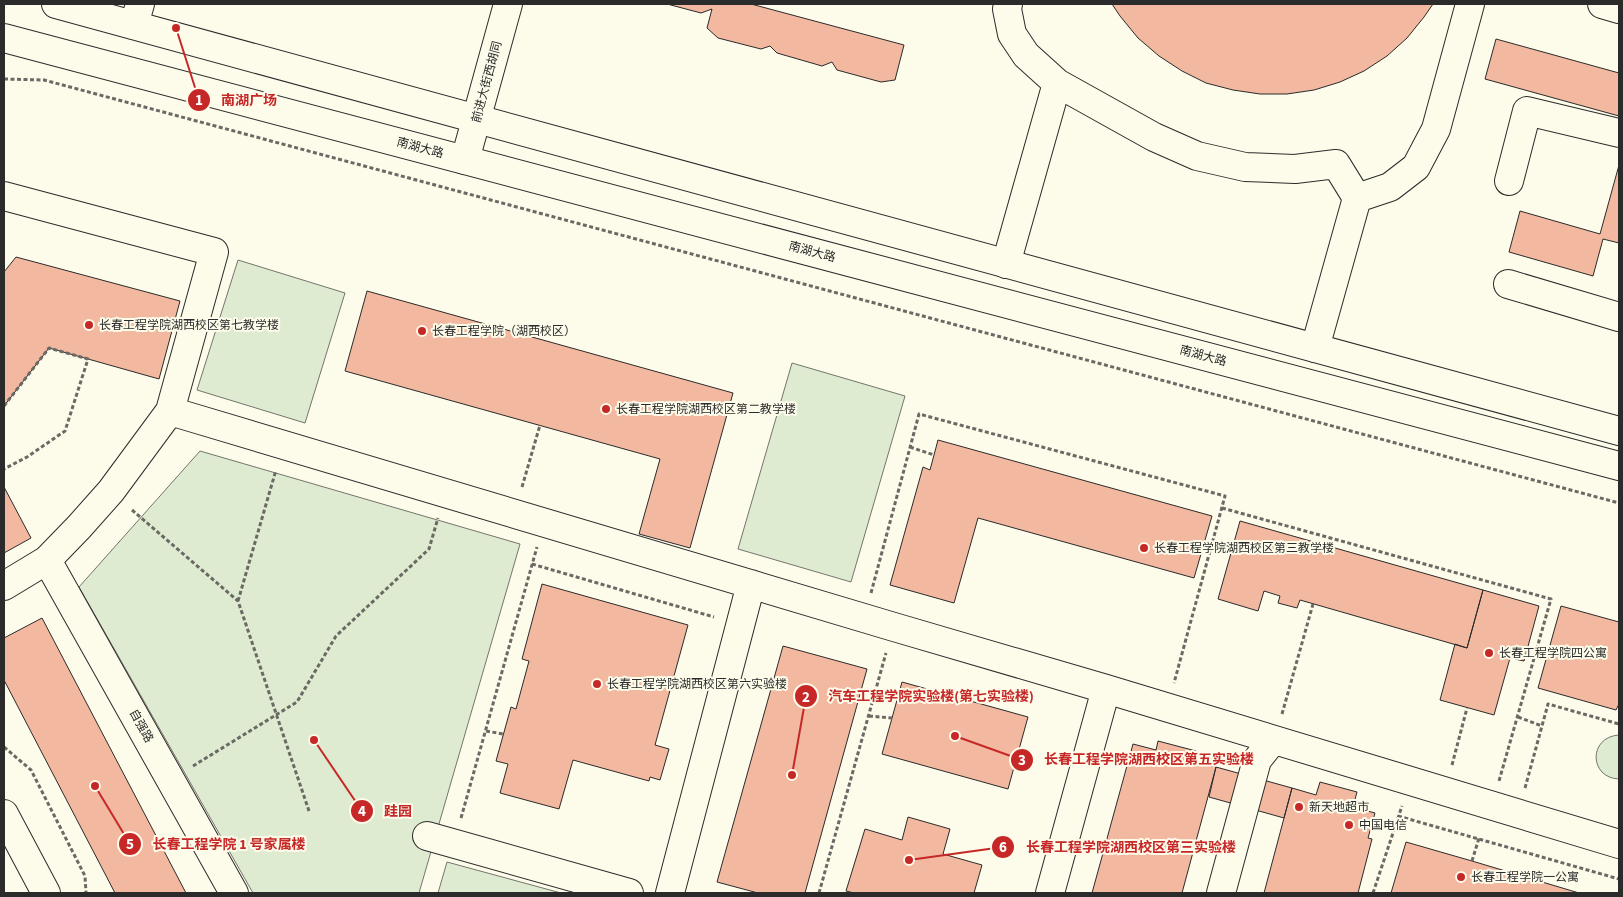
<svg xmlns="http://www.w3.org/2000/svg" width="1623" height="897" viewBox="0 0 1623 897" font-family="'Source Sans 3','Noto Sans SC',sans-serif">
<style>
.green{fill:#deebd1;stroke:#74746e}
.building{fill:#f2b8a0;stroke:#2b2b2b}
.lines{fill:none;stroke-linecap:round;stroke-linejoin:round}
.minor-casing{stroke:#2b2b2b;stroke-width:30}
.major-casing{stroke:#2b2b2b;stroke-width:30}
.path{stroke:#6a6964;stroke-width:3;stroke-dasharray:4 2.5;stroke-linecap:butt}
.minor{stroke:#fdfbea;stroke-width:28}
.major{stroke:#fdfbea;stroke-width:28}
.poi-dot{fill:#c62828;stroke:#fdfbea;stroke-width:2}
.labels{text-anchor:middle;dominant-baseline:central;stroke-width:4;stroke-linejoin:round;paint-order:stroke}
.street-label{font-size:12px;fill:#2b2b2b;stroke:#fdfbea}
.poi-label{font-size:12px;fill:#2b2b2b;stroke:#fdfbea;text-anchor:start}
.leader{fill:none;stroke:#c62828;stroke-width:2}
.callout-dot{fill:#c62828;stroke:#fdfbea;stroke-width:2}
.mark-label{font-size:15px;text-anchor:middle;font-weight:bold;fill:#fff}
.callout-label{font-size:14px;text-anchor:middle;font-weight:bold;fill:#c62828;stroke:#fdfbea;stroke-width:4;stroke-linejoin:round;paint-order:stroke}
</style>
<rect width="100%" height="100%" fill="#fdfbea"/>
<path class="green" d="M238,260L345,293L305,423L197,390Z
M792,363L905,396L851,582L738,549Z
M200,451L520,544L419,893H253L79,587Z
M1619,735V779C1589,778 1588,737 1619,735Z
M447,862L561,893H438Z"/>
<path class="building" d="M667,4H751L904,45L895,80L881,82L837,70L832,62L822,66L777,53L770,46L761,49L718,38L707,28L712,9L701,13Z
M1112,4H1433L1424,17L1407,38L1387,56L1364,71L1340,82L1314,90L1287,94H1260L1233,90L1206,83L1182,71L1159,56L1138,38L1120,16Z
M1496,39L1619,73V116L1485,79Z
M1619,165V243L1603,239L1593,276L1509,252L1520,211L1600,234Z
M16,257L180,301L159,379L49,348L4,406V272Z
M367,291L733,393L690,548L639,534L660,459L345,371Z
M938,440L1212,516L1194,578L978,518L954,603L890,585L923,467L930,470Z
M4,487L31,538L4,553Z
M1240,521L1483,590L1467,648L1300,600L1297,608L1278,603L1280,596L1264,591L1258,611L1218,599Z
M542,584L688,625L655,745L669,749L660,780L650,777L649,781L573,760L559,809L500,793L508,764L496,761L511,707L516,709L529,661L522,659Z
M1483,590L1539,606L1524,661L1510,658L1494,715L1440,700L1455,644L1467,648Z
M1561,606L1619,622V704L1616,710L1538,688Z
M42,618L186,893H115L4,680V638Z
M783,646L867,669L805,893H758L717,882Z
M902,682L1028,717L1008,789L882,754Z
M1158,741L1196,751L1194,761L1216,767L1182,893H1092L1133,744L1156,750Z
M1216,767L1292,788L1284,818L1209,797Z
M1320,782L1357,792L1353,807L1375,813L1368,838L1372,839L1358,893H1264L1292,788L1316,795Z
M908,817L950,829L943,854L982,865L974,893H854L846,891L865,829L902,840Z
M1406,842L1472,861L1579,893H1391Z"/>
<g class="lines">
<defs>
<path id="minor" d="M1008,4L1007,9L1012,34L1026,55L1057,83L1154,137L1197,156L1245,167L1295,169L1336,164L1357,198
M1602,4L1619,9
M134,25L140,4
M465,160L508,4
M1509,181L1527,111L1619,133
M4,196L214,252L170,411L111,491L79,527L47,560L4,586
M1006,264L1057,83
M1508,284L1619,317
M1315,348L1357,198L1390,187L1416,167L1436,129L1470,4
M170,411L894,627L1106,689L1619,844
M47,560L234,893
M427,836L629,893
M670,893L751,584
M1050,893L1106,689
M1221,893L1257,760L1273,740"/>
<path id="major" d="M56,4L1619,431
M4,38L1619,466
M4,814L46,893"/>
</defs>
<use href="#minor" class="minor-casing"/>
<use href="#major" class="major-casing"/>
<path class="path" d="M4,79L44,80L1619,503
M4,406L49,348L88,359L65,431L27,457L4,469
M910,447L934,455
M522,487L540,425
M1222,508L1551,599L1499,781
M132,510L238,601L309,811
M532,564L714,617
M871,593L919,414L1225,496L1174,683
M238,601L276,470
M1282,714L1313,604
M869,716L892,718
M1518,717L1542,726
M486,731L503,734
M4,747L31,770L85,876L86,893
M1452,765L1467,708
M193,766L297,702L336,636L429,549L438,518
M1525,788L1548,704L1619,724
M1398,816L1619,879
M461,818L537,547
M1472,861L1479,838
M819,893L886,653
M1373,893L1402,806"/>
<use href="#minor" class="minor"/>
<use href="#major" class="major"/>
</g>
<g class="poi-dot">
<circle cx="89" cy="325" r="5"/>
<circle cx="422" cy="331" r="5"/>
<circle cx="606" cy="409" r="5"/>
<circle cx="1144" cy="548" r="5"/>
<circle cx="1489" cy="653" r="5"/>
<circle cx="597" cy="684" r="5"/>
<circle cx="1299" cy="807" r="5"/>
<circle cx="1349" cy="825" r="5"/>
<circle cx="1461" cy="877" r="5"/>
</g>
<g class="labels">
<g class="street-label">
<text transform="translate(487 82) rotate(-75)">前进大街西胡同</text>
<text transform="translate(420 148) rotate(15)">南湖大路</text>
<text transform="translate(812 252) rotate(15)">南湖大路</text>
<text transform="translate(1203 356) rotate(15)">南湖大路</text>
<text transform="translate(141 726) rotate(61)">自强路</text>
</g>
<g class="poi-label">
<text x="99" y="325">长春工程学院湖西校区第七教学楼</text>
<text x="432" y="331">长春工程学院（湖西校区）</text>
<text x="616" y="409">长春工程学院湖西校区第二教学楼</text>
<text x="1154" y="548">长春工程学院湖西校区第三教学楼</text>
<text x="1499" y="653">长春工程学院四公寓</text>
<text x="607" y="684">长春工程学院湖西校区第六实验楼</text>
<text x="1309" y="807">新天地超市</text>
<text x="1359" y="825">中国电信</text>
<text x="1471" y="877">长春工程学院一公寓</text>
</g>
</g>
<path class="leader" d="M176 28L199 100M792 775L806 696M955 736L1022 760M314 740L362 811M95 786L130 844M909 860L1003 847"/>
<g class="callout-dot">
<circle cx="176" cy="28" r="5"/>
<circle cx="792" cy="775" r="5"/>
<circle cx="955" cy="736" r="5"/>
<circle cx="314" cy="740" r="5"/>
<circle cx="95" cy="786" r="5"/>
<circle cx="909" cy="860" r="5"/>
<circle cx="199" cy="100" r="12"/>
<circle cx="806" cy="696" r="12"/>
<circle cx="1022" cy="760" r="12"/>
<circle cx="362" cy="811" r="12"/>
<circle cx="130" cy="844" r="12"/>
<circle cx="1003" cy="847" r="12"/>
</g>
<g class="mark-label">
<text x="199" y="105">1</text>
<text x="806" y="702">2</text>
<text x="1022" y="765">3</text>
<text x="362" y="816">4</text>
<text x="130" y="849">5</text>
<text x="1003" y="852">6</text>
</g>
<g class="callout-label">
<text x="249" y="105">南湖广场</text>
<text x="931" y="701">汽车工程学院实验楼(第七实验楼)</text>
<text x="1149" y="764">长春工程学院湖西校区第五实验楼</text>
<text x="398" y="816">跬园</text>
<text x="229" y="849">长春工程学院 1 号家属楼</text>
<text x="1131" y="852">长春工程学院湖西校区第三实验楼</text>
</g>
<rect width="1623" height="897" fill="none" stroke="#2b2b2b" stroke-width="10"/>
</svg>
